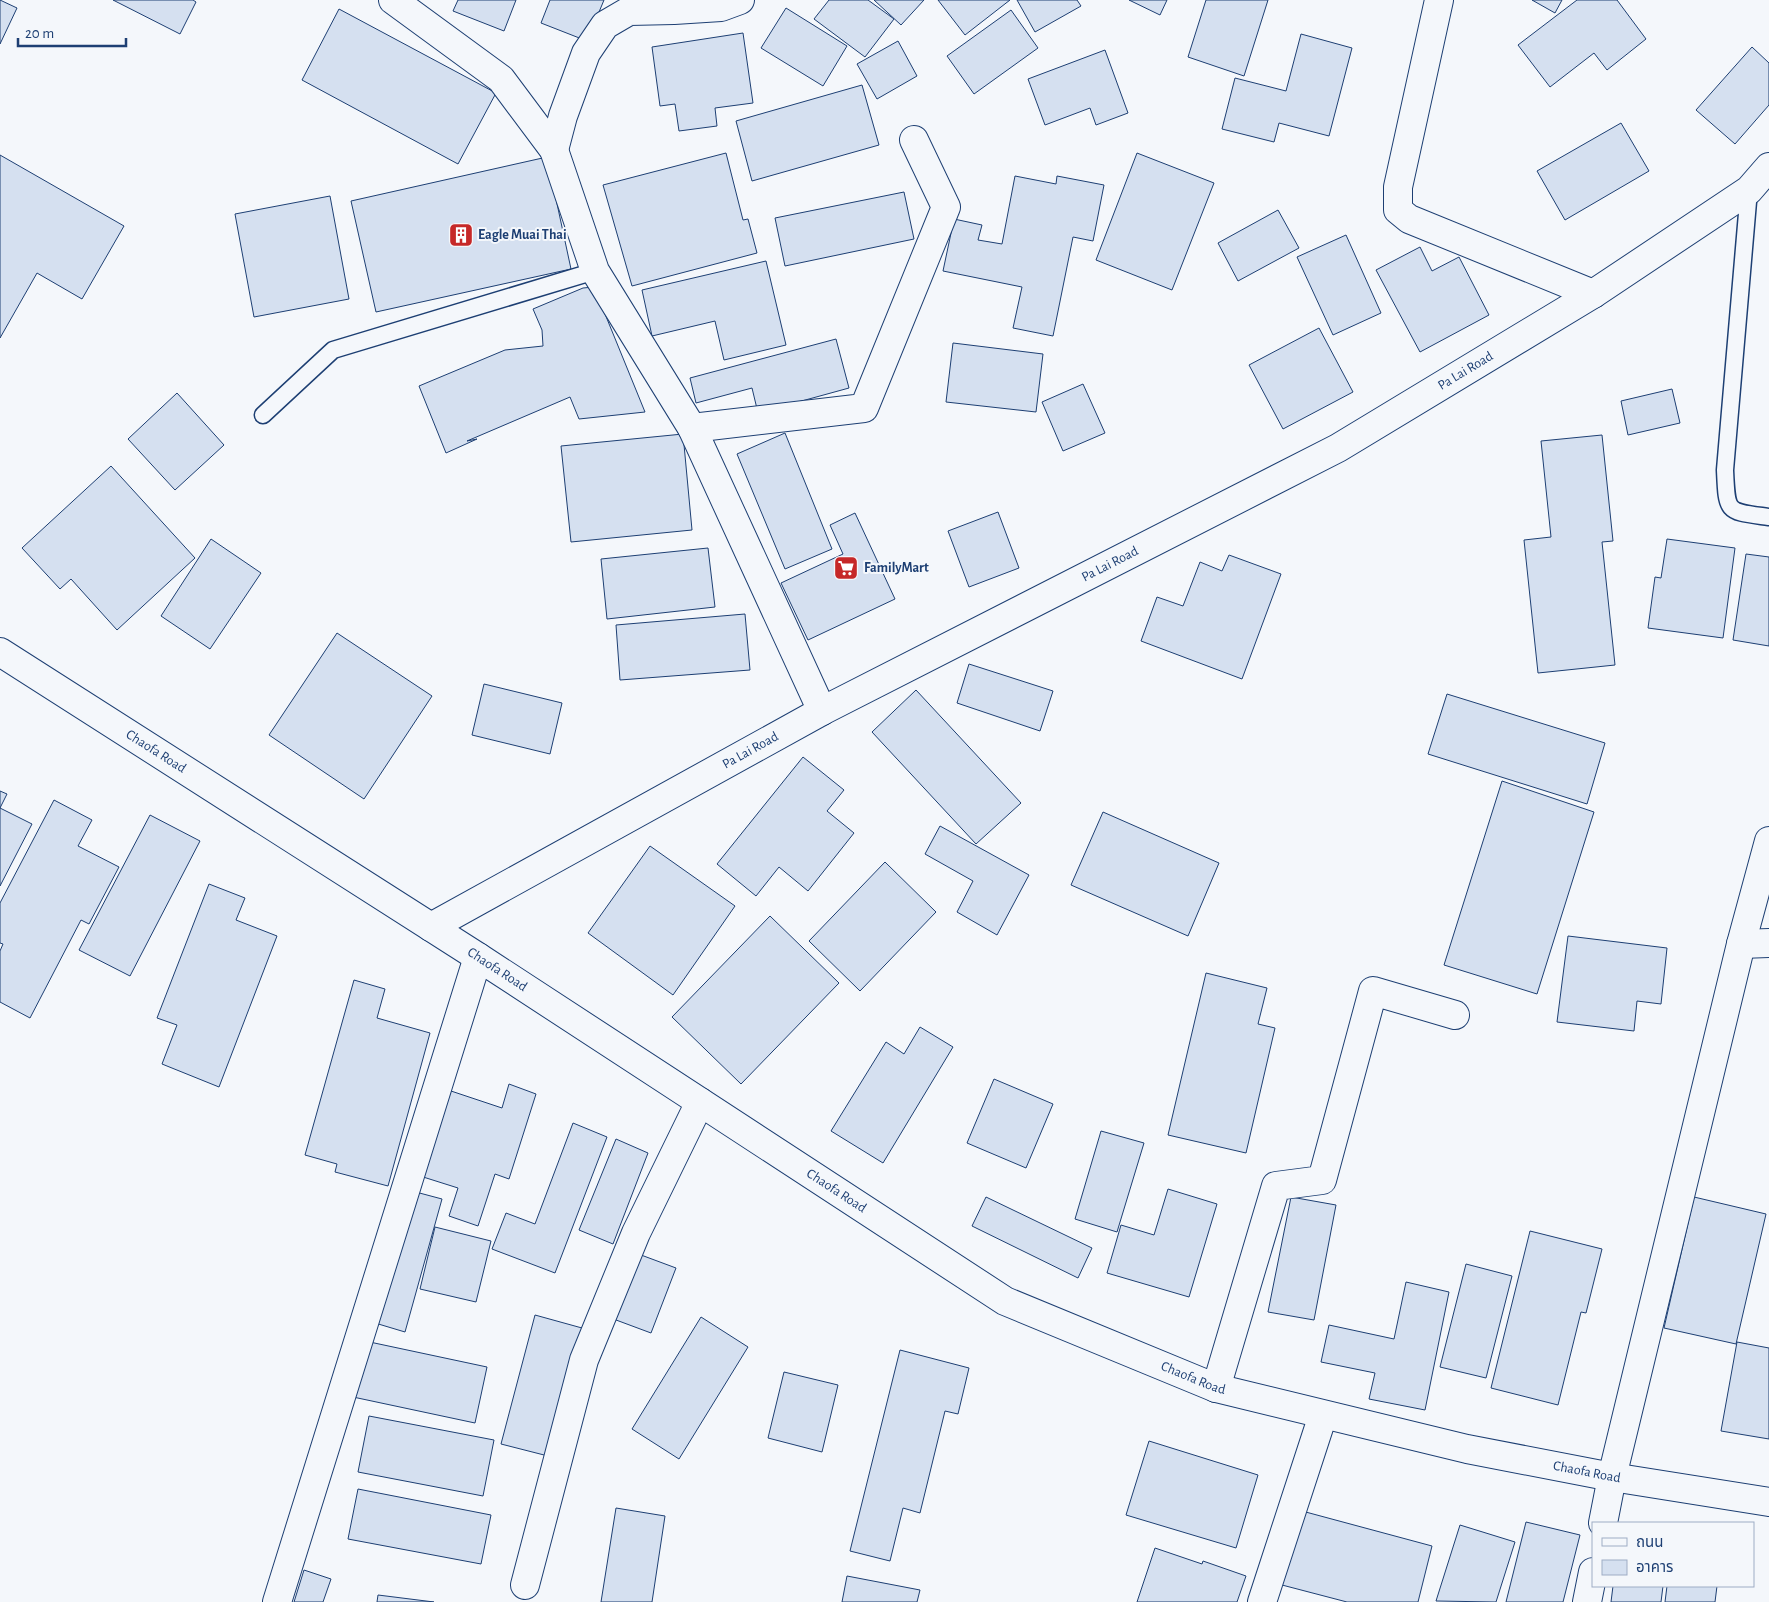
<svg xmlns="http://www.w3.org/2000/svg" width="1769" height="1602" viewBox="0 0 1769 1602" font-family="'Alegreya Sans','Noto Sans Thai',sans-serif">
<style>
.building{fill:#d5e0f0;stroke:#1d3f73}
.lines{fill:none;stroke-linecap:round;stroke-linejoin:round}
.lane-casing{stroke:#1d3f73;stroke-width:19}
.street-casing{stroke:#1d3f73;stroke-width:30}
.secondary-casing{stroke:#1d3f73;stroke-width:30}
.lane{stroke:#f4f7fb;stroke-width:16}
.street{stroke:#f4f7fb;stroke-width:28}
.secondary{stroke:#f4f7fb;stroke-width:28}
.labels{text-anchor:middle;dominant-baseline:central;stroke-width:4;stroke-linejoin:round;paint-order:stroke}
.poi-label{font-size:14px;font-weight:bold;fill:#1d3f73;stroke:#f4f7fb;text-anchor:start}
.street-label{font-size:14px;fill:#1d3f73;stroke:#f4f7fb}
</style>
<rect width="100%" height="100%" fill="#f4f7fb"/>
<path class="building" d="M0,0L17,8L0,44Z
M113,0H193L196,2L180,34Z
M458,0H516L504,31L453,11Z
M550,0H604L587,41L541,23Z
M829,0H868L894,19L865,57L814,19Z
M874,0H924L901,25Z
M938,0H1010L965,35Z
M1017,0H1077L1081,6L1035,32Z
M1129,0H1167L1160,15Z
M1206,0H1268L1244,76L1188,57Z
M1532,0H1562L1555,13Z
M1577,0H1617L1646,39L1607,70L1594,53L1550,87L1518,45Z
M786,8L847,46L823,86L761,48Z
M339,9L496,93L458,164L302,80Z
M1011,10L1038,48L974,94L947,56Z
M743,33L753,103L715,108L717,126L679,131L675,104L660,106L652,47Z
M1301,34L1352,48L1329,136L1279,123L1274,142L1222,129L1235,78L1286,91Z
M898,41L917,76L877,99L857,64Z
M1752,47L1769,63V105L1735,144L1696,110Z
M1105,50L1128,113L1096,125L1090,108L1045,125L1028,79Z
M862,85L879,145L752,181L736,121Z
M1621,123L1649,171L1565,220L1537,171Z
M726,153L743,220L748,219L757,253L632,286L603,185Z
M1137,153L1214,183L1172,290L1096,260Z
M0,155L124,226L82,299L37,273L0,338Z
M547,157L571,269L376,312L351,201Z
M1015,176L1056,184L1057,176L1104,185L1093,241L1073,237L1053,336L1013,328L1022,287L943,271L954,219L982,225L978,240L1002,244Z
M904,192L914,239L785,266L775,218Z
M330,196L349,299L254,317L235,214Z
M1278,210L1299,248L1238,281L1218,243Z
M1346,235L1381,313L1333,335L1297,257Z
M1420,247L1432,271L1459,257L1489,315L1420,352L1376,270Z
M766,261L786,345L724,360L715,321L652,336L642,290Z
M594,287L645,412L579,419L570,397L467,441L477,439L446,453L419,386L505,350L543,346L542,330L533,309L583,288Z
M1319,328L1353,392L1283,429L1249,365Z
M836,339L849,388L758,413L752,388L696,403L690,378Z
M953,343L1043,354L1036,412L946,402Z
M1083,384L1105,433L1063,451L1042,402Z
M1672,389L1680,423L1628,435L1621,401Z
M177,393L224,445L175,490L128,439Z
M785,433L832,549L785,569L737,454Z
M683,434L692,530L571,542L561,446Z
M1602,435L1613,541L1602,542L1615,665L1538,673L1524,540L1551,537L1541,441Z
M111,466L195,558L117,630L71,579L60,589L22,548Z
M998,512L1019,568L969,587L948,531Z
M855,513L895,599L808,640L781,583L843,554L830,525Z
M211,539L261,573L210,649L161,616Z
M1667,539L1735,548L1723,638L1648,628L1655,577L1661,578Z
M708,548L715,607L607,619L601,559Z
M1746,554L1769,557V646L1733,640Z
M1229,555L1281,574L1242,679L1141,641L1157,597L1183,606L1200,562L1222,571Z
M745,614L750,670L620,680L616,625Z
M337,633L432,696L364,799L269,735Z
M969,664L1053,691L1040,731L957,703Z
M484,684L562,703L550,754L472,735Z
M916,690L1021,803L976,844L872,732Z
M1447,694L1605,743L1587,804L1428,754Z
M803,757L844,790L827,811L854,833L808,891L779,867L756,896L717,864Z
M1502,781L1594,812L1537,994L1444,965Z
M0,791L7,794L0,808L32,824L0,886Z
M54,800L92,820L78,846L119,867L89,924L81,920L30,1018L0,1002V951L3,944L0,943V903Z
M1103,812L1219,863L1188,936L1071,885Z
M150,815L200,841L130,976L79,950Z
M940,826L1029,875L997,935L957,912L973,881L925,854Z
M650,846L735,906L673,995L588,933Z
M885,862L936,912L860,991L809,941Z
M209,884L245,898L236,920L277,936L219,1087L162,1064L177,1025L157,1018Z
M770,916L839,983L741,1084L672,1017Z
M1568,936L1667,948L1661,1004L1637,1001L1634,1031L1557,1022Z
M1206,973L1267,988L1258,1024L1275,1028L1246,1153L1168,1135Z
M354,980L385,989L377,1018L430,1033L388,1186L335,1172L337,1164L305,1155Z
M920,1027L953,1047L883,1163L831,1131L886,1042L904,1054Z
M994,1079L1053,1104L1026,1168L967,1143Z
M509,1084L536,1094L509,1179L495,1174L478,1226L449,1216L458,1188L420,1176L448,1090L502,1108Z
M573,1123L607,1137L555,1273L492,1249L506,1213L535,1224Z
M1101,1131L1144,1143L1117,1232L1075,1219Z
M616,1139L648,1153L613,1244L579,1230Z
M1168,1189L1217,1204L1189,1297L1107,1273L1121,1225L1154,1235Z
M412,1191L442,1199L405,1332L375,1323Z
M986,1197L1092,1248L1078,1278L972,1226Z
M1291,1197L1336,1205L1314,1320L1268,1312Z
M1694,1197L1766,1214L1736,1344L1664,1328Z
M435,1227L491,1241L476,1302L420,1289Z
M1530,1231L1602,1249L1586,1313L1581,1312L1558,1405L1491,1388Z
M633,1252L676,1268L651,1333L608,1317Z
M1466,1264L1512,1276L1486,1378L1440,1367Z
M1406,1282L1449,1292L1425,1410L1369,1399L1375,1373L1321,1362L1329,1325L1394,1339Z
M535,1315L582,1328L548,1456L501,1444Z
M701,1317L748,1347L679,1459L632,1429Z
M365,1341L487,1367L475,1423L353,1397Z
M1737,1342L1769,1348V1439L1721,1431Z
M900,1350L969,1368L958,1414L945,1411L920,1513L903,1508L890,1561L850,1551Z
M784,1372L838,1385L822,1452L768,1438Z
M369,1416L494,1440L483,1496L358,1472Z
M1149,1441L1258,1475L1236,1548L1126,1515Z
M358,1489L491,1515L481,1564L348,1539Z
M616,1508L665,1516L652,1602H601Z
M1302,1511L1432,1546L1418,1602H1347L1282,1585Z
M1526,1522L1580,1535L1563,1602H1506Z
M1460,1525L1515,1542L1496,1602L1436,1601Z
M1155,1548L1202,1564L1203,1561L1246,1576L1237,1602H1137Z
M304,1570L331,1579L323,1602H294Z
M847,1576L920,1590L917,1602H842Z
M1613,1586H1663L1661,1602H1611Z
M1667,1586H1717L1715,1602H1665Z
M378,1595L434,1602H377Z"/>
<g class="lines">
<defs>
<path id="lane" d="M1749,190L1725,470C1727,514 1726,511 1769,517
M263,415L333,350L595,271"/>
<g id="street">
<path d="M393,0L501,79L554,150L595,271L692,428L822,711"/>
<path d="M1439,0L1398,187V210L1409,219L1593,294"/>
<path d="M554,150L563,116L586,53L605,25L629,11L674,10L721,7L740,0"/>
<path d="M692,428L864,408L946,207L914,140"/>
<path id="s1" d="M431,927L822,711L1338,448L1593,294L1749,190L1769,167"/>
<path d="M1741,944L1769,943"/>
<path d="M1216,1388L1276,1186L1322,1180L1373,991L1455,1015"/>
<path d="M1603,1523L1612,1477L1741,944L1769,841"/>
<path d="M525,1585L584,1360L636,1233L700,1102"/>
<path d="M277,1602L478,957"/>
<path d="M1262,1602L1323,1415"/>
<path d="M1587,1602L1593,1572"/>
</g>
<g id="secondary">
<path id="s2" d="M0,652L478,957L1005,1301L1216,1388L1467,1449L1612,1477L1769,1502"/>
</g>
</defs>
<use href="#lane" class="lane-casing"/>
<use href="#street" class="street-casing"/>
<use href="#secondary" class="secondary-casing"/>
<use href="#lane" class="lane"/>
<use href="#street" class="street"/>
<use href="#secondary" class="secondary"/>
</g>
<defs>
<symbol id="building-square" viewBox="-11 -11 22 22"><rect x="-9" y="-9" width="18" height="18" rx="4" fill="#c62828" stroke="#f4f7fb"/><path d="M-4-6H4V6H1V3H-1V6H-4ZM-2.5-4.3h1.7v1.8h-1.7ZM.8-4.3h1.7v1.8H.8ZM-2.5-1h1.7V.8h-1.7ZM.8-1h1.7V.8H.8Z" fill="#fff"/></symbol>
<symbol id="supermarket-square" viewBox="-11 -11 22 22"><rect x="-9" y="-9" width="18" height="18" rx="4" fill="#c62828" stroke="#f4f7fb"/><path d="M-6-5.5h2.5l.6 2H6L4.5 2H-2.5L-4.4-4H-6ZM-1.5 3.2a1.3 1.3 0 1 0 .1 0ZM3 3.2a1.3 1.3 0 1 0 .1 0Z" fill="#fff"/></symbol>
</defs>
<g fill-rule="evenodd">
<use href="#building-square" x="447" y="221" width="28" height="28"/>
<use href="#supermarket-square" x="832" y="554" width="28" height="28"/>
</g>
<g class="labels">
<g class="poi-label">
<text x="478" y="235">Eagle Muai Thai</text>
<text x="864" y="568">FamilyMart</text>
</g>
<g class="street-label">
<text stroke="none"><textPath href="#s1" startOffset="1175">Pa Lai Road</textPath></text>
<text stroke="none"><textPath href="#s1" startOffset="770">Pa Lai Road</textPath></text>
<text stroke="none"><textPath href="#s1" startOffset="365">Pa Lai Road</textPath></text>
<text stroke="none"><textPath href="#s2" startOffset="185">Chaofa Road</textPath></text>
<text stroke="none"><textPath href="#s2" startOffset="590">Chaofa Road</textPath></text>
<text stroke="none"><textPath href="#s2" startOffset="995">Chaofa Road</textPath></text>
<text stroke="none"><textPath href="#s2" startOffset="1400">Chaofa Road</textPath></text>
<text stroke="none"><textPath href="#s2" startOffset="1805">Chaofa Road</textPath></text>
</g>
</g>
<rect x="1592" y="1522" width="162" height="65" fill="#f4f7fb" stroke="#9eadc5"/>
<rect x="1602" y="1538" width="25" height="8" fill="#f4f7fb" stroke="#9eadc5"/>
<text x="1636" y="1547" font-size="15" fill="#1d3f73">ถนน</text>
<rect x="1602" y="1560" width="25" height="15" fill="#d5e0f0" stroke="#9eadc5"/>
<text x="1636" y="1572" font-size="15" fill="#1d3f73">อาคาร</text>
<path d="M18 38v8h108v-8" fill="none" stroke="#1d3f73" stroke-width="2.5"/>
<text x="25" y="38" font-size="15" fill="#1d3f73" stroke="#f4f7fb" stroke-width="4" paint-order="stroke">20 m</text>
</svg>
